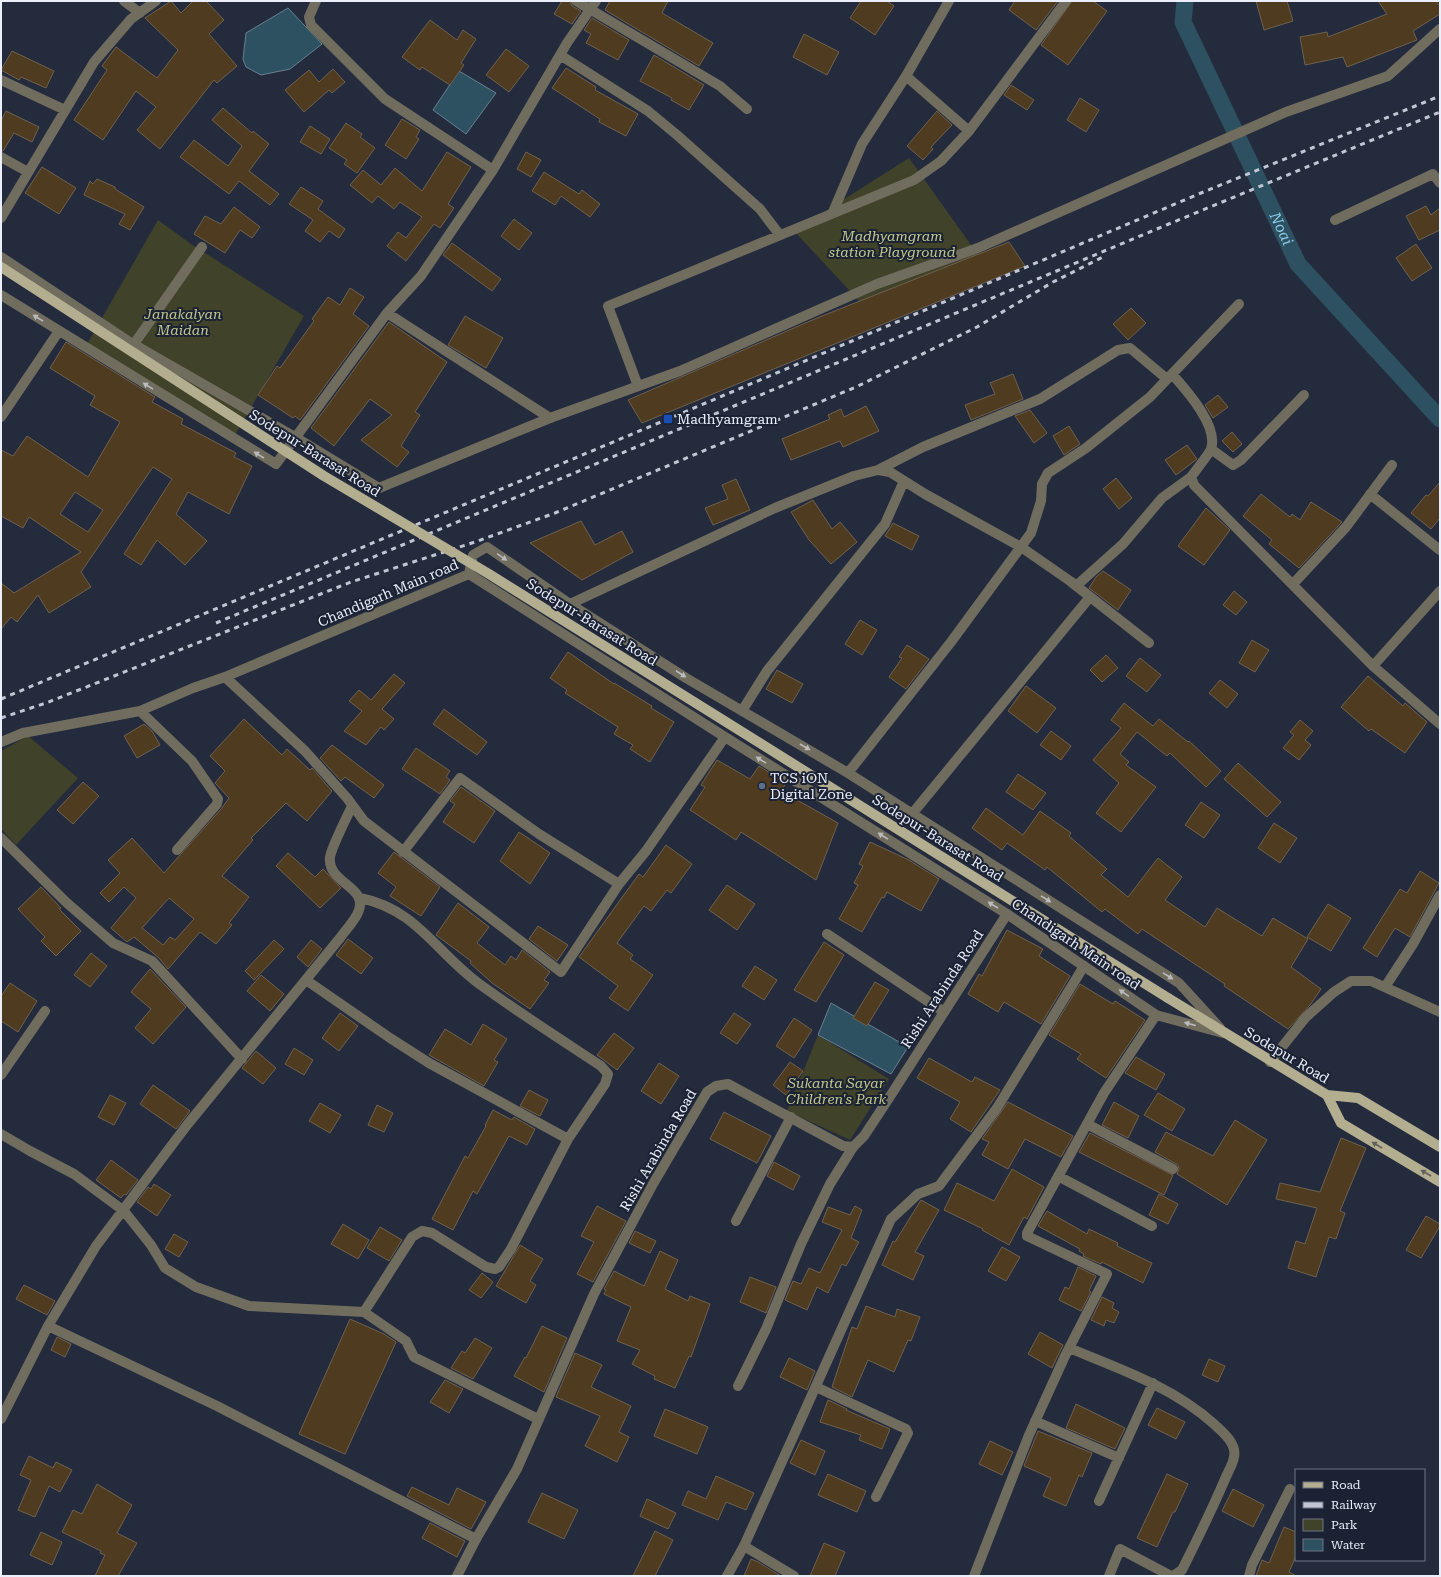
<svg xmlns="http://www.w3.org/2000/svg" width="1441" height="1577" viewBox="0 0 1441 1577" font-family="'Roboto Serif',serif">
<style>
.green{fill:#404229}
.water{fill:#2e5162;stroke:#668090}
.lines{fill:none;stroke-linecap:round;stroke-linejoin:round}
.canal{stroke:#2e5162;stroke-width:17}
.building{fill:#4e3b20;stroke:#6f614e;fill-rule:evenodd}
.minor{stroke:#706d5f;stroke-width:10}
.tertiary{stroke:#706d5f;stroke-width:10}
.primary{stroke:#b4ae90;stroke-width:10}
.rail{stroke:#c0c6d3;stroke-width:3;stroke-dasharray:5 5;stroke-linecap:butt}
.primary-bridge{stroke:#b4ae90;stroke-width:10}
.oneway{fill:#b9bbbd}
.oneway2{fill:#60615d}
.transit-dot{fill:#1a4fb4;stroke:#1b2233;stroke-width:1.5}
.service-dot{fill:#5c6f8a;stroke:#1b2233;stroke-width:1.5}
.labels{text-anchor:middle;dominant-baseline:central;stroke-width:4;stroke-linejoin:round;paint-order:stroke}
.park-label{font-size:14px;font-style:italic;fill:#c3c98d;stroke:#1b2233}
.poi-label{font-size:14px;fill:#eaeffb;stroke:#1b2233;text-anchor:start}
.street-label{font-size:14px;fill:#eaeffb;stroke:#1b2233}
.water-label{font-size:15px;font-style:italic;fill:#8bcbeb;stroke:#1b2233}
</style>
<rect width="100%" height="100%" fill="#242b3d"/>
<path class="green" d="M909,158L991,273L875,318L794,231Z
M158,220L191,244L304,316L235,435L86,346Z
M28,736L78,778L16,845L1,829V751Z
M818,1035L889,1079L850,1140L787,1111Z"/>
<path class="water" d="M288,8L322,44L290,69L261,75L246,67L243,59L246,33Z
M459,71L496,93L466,134L433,110Z
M831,1003L908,1047L891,1074L818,1035Z"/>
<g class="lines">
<path class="canal" id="s1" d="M1185,1L1183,22L1298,264L1440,419"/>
</g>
<path class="building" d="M171,1L181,13L193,1H206L224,20L209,34L237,66L217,83L214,80L160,149L137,130L156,107L136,91L103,140L74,120L107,70L102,66L116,47L157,78L178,50L145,18Z
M562,1H570L572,6L581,11L572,24L554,14Z
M610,1H668L662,13L713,43L699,66L605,10Z
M861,1H887L894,6L875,35L850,18Z
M1015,1H1058L1036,30L1009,10Z
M1072,1H1093L1107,11L1068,65L1041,45Z
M1256,1H1287L1293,21L1264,30Z
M1378,1H1436L1440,6V14L1413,31L1417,40L1347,67L1343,57L1305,65L1300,37L1327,32L1328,37L1387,14Z
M592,18L629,40L618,60L586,43L591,34L584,30Z
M430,20L457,40L463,30L476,39L461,63L464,65L450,85L422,67L420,70L402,57Z
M804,34L839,52L827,75L793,57Z
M506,49L529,66L509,92L486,75Z
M12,51L54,71L46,88L21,77L19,80L1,70Z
M654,55L704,85L689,110L671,100L672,98L640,81Z
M566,68L596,87L595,90L638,114L626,136L599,122L600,119L552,88Z
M333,69L345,82L332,93L329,90L304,112L285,90L309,70L319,82Z
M1011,85L1034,100L1027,110L1004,95Z
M1080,98L1099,110L1086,132L1067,120Z
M223,108L252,133L253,131L269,144L249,171L279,194L270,205L239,181L229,194L180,157L194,140L228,166L242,146L212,120Z
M6,111L39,127L32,142L14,133L3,151H1V121Z
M937,111L952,125L931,147L933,149L923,160L907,146Z
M402,119L420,130L416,137L419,139L406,159L385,145Z
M346,123L362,134L360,137L375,148L357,173L344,164L347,160L329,148Z
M310,126L330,139L321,154L300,142Z
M447,152L471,167L448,204L454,208L440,228L434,224L406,261L387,246L398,232L406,238L422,217L400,202L394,209L378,196L372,203L350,185L363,170L381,185L395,168L422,191Z
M526,152L541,160L531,177L517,169Z
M42,167L76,188L59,214L25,193Z
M544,172L579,194L582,190L600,204L590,217L561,196L555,205L532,191Z
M97,179L115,187V189L144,207L130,230L119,224L125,214L84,195L90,181L93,184Z
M301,187L323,201L318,209L345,229L339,238L329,231L320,242L305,231L313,220L289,204Z
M1426,206L1431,215L1440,208V230L1419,240L1406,216Z
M234,207L260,227L252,238L240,230L225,253L194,234L205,216L221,224Z
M514,219L532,233L519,250L501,236Z
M1009,242L1025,266L642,423L628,400L817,318Z
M452,243L501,279L492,291L443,255Z
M1416,244L1432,268L1412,281L1396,258Z
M350,288L364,297L353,314L369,326L300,420L295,416L293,418L258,395L277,366L280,368L314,321L312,319L328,297L340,305Z
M1131,308L1146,323L1128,340L1113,324Z
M465,316L503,338L486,368L448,345Z
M389,322L447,362L415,412L420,415L401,446L409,452L397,467L361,440L392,415L370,399L334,446L311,428Z
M66,342L155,397L152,402L183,419L181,424L236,453L234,457L252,466L229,514L188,492L176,514L207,541L185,565L157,540L141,565L124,554L172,479L153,467L81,572L91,587L49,613L38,595L17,622L11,617L1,629V583L14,593L81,552L29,517L23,528L1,516V450L13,456L27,436L88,477L120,422L90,405L95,396L50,368ZM75,492L103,510L88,532L60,514Z
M1013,374L1023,399L971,420L965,405L995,394L990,383Z
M1218,395L1228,407L1213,418L1205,405Z
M866,406L879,431L843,447L840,441L791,460L782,439L830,419L828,415L841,409L844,417Z
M1030,410L1047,433L1034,443L1015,416Z
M1069,426L1080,444L1064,455L1053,436Z
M1232,432L1242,444L1233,452L1222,441Z
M1187,445L1197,459L1176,475L1165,460Z
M1116,478L1132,498L1119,509L1103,489Z
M736,479L750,510L713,525L705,508L728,499L722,485Z
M1440,482V518L1431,529L1411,513L1426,495L1428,496Z
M1261,494L1290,517L1292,514L1300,520L1311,502L1342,522L1299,568L1269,544L1272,540L1243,516Z
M813,500L832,529L840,522L857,542L831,564L809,540L791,512Z
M1206,508L1230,530L1204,565L1178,546Z
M581,521L595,545L622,531L633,552L582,580L530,543Z
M893,523L919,536L912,550L885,536Z
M1103,571L1131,590L1118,610L1089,588L1096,577Z
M1234,591L1247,602L1236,615L1223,605Z
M860,620L877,630L862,655L845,644Z
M1252,640L1269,650L1255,672L1239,663Z
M907,645L929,659L906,689L889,677L902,658L899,657Z
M568,652L614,684V683L652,706L651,708L674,722L650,762L630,749L633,745L614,734L618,727L565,693L567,690L550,678Z
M1106,655L1118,668L1102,682L1090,670Z
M1140,658L1161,675L1147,692L1126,676Z
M777,670L803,684L792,703L766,689Z
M394,674L405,683L382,709L394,719L384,730L381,727L366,745L344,731L362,711L349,701L359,690L371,700Z
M1368,676L1403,706L1405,703L1427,722L1405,753L1371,729L1369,731L1341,707Z
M1220,680L1238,694L1227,708L1209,693Z
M1026,686L1056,708L1037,733L1008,711Z
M1124,703L1153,726L1159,719L1188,742L1189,741L1221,771L1206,787L1170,753L1167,756L1137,732L1120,754L1129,762L1126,765L1156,787L1121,832L1096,813L1119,783L1093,760L1121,728L1111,720Z
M444,709L487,742L477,755L433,724Z
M244,719L282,755L287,749L310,770L312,768L332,791L307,821L286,803L251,838L253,840L222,876L249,897L229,923L232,925L216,944L200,932L168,969L159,958L134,937L127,942L111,928L136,898L124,887L109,902L100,893L120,873L108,860L132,838L164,873L222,808L229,798L215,783L225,771L210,756ZM169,898L194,919L175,940L170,937L163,945L142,928Z
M1300,720L1313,731L1305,740L1311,745L1299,760L1283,748L1294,735L1290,732Z
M144,724L152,731L160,745L137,758L124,736Z
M1051,731L1071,746L1061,760L1040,745Z
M332,745L384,785L374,798L345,777L341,781L320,758Z
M416,748L450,771L446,777L450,780L440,794L402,769Z
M717,760L750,779L759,766L786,783L781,791L838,823L816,880L741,832L736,840L690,810L705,787L701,785Z
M1238,763L1281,802L1267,817L1224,779Z
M1018,774L1046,793L1033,810L1006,792Z
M83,782L99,796L73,824L57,810Z
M461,787L495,811L474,843L443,822L455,804L450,801Z
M1201,802L1220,815L1204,838L1185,825Z
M986,808L1023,835L1040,811L1071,833L1069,836L1107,869L1101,875L1128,897L1158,858L1182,877L1165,900L1205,927L1217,908L1262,936L1273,918L1308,939L1291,967L1321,989L1310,1005L1288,1029L1224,986L1225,984L1142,929L1138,934L1105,909L1102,912L1047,867L1045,870L1007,843L1002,850L972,828Z
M1274,823L1297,838L1280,863L1258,848Z
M519,832L550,853L530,884L500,861Z
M870,842L909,860L939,879L921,911L887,892L884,898L882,897L862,932L839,919L858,885L854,883L863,866L859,864Z
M666,845L692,864L671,893L667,890L651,911L644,906L617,943L633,955L630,959L653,975L628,1011L609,998L618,986L579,957L639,874L643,877Z
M394,852L440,887L421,916L390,896L396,887L378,873Z
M288,853L315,877L323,869L341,888L320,908L276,866Z
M1420,871L1439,883L1410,937L1395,928L1377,957L1363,948L1400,889L1407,893Z
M727,885L755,904L737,930L709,910Z
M41,887L61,908L59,909L81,931L56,956L41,941L45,937L18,909Z
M458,903L489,927L477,943L505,965L511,956L516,960L522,950L550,972L544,980L549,983L530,1009L492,983L470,963L471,961L436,935Z
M1328,904L1351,918L1331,951L1307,937Z
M538,926L568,945L557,961L529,939Z
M1007,930L1043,949L1039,956L1070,976L1041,1024L1004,1002L998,1012L968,994L979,974L982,976Z
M348,939L373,958L361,974L336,955Z
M274,940L284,949L254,980L245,971Z
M311,940L322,949L308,967L297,957Z
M824,942L844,955L816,1002L794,990Z
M91,953L107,966L90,987L74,975Z
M755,966L777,980L764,1000L742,986Z
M150,969L186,1007L153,1044L135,1028L151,1009L131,992Z
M261,975L284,994L270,1011L247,991Z
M875,982L889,990L867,1026L853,1018Z
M10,983L37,1001L18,1032L1,1021V996Z
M1080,984L1113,1004L1115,1001L1145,1020L1106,1078L1077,1059L1081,1054L1049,1035Z
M340,1013L358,1026L339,1051L322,1038Z
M734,1013L751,1024L737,1044L720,1033Z
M794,1018L812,1030L794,1058L776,1046Z
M483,1024L507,1039L494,1060L498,1062L484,1086L429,1055L445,1029L471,1045Z
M614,1033L634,1048L617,1070L597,1055Z
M294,1048L313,1060L304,1075L285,1064Z
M256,1051L276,1068L263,1084L242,1068Z
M1136,1057L1165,1074L1156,1090L1125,1073Z
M929,1058L972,1082L975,1077L1000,1090L971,1132L950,1119L960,1102L917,1078Z
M790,1062L803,1071L786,1095L773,1085Z
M659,1063L679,1076L661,1104L641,1091Z
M153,1085L190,1111L176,1129L140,1104Z
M529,1090L548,1100L540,1116L520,1106Z
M1158,1093L1185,1109L1172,1131L1144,1115Z
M110,1095L126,1103L114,1125L98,1117Z
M1008,1102L1073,1136L1061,1157L1025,1139L1008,1169L982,1155L989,1142L982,1139Z
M1114,1102L1139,1116L1128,1138L1102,1125Z
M320,1103L341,1115L330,1133L309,1121Z
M377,1105L393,1113L384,1132L368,1125Z
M493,1110L512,1120L514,1117L535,1129L527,1145L509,1136L477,1194L473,1191L453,1230L432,1219L465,1156L468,1158L486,1126L485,1125Z
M724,1112L771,1136L757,1163L710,1139Z
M1235,1120L1267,1140L1227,1205L1177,1174L1179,1169L1178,1165L1155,1152L1166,1132L1213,1156Z
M1090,1133L1173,1175L1164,1195L1079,1152Z
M1341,1138L1366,1148L1340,1211L1345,1213L1336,1239L1329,1237L1316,1277L1288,1268L1296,1241L1305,1244L1317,1208L1276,1199L1280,1183L1320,1192Z
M111,1160L138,1180L126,1195L124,1194L121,1198L96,1180Z
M774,1162L800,1176L793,1190L767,1176Z
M1012,1169L1044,1187L1027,1219L1024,1217L1009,1245L982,1230L983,1229L944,1210L957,1183L994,1201Z
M154,1184L171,1195L157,1216L137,1202L148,1187L151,1189Z
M1159,1194L1178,1204L1168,1224L1149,1215Z
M921,1200L939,1210L915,1252L924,1256L913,1280L882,1265L893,1241L895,1242Z
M597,1206L626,1221L593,1282L577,1274L594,1242L581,1236Z
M855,1206L862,1210L851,1238L859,1242L846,1266L842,1264L828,1293L817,1287L807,1310L785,1300L793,1281L801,1284L809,1268L820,1273L842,1230L822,1222L828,1207L850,1215Z
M1047,1211L1087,1234L1089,1229L1118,1243L1117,1246L1152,1263L1143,1283L1102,1262L1101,1264L1083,1256L1084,1254L1079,1251L1080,1249L1038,1226Z
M1426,1216L1440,1224V1226L1421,1258L1406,1250Z
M343,1224L369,1240L358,1259L331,1244Z
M380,1227L402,1240L389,1261L367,1248Z
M635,1231L656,1241L650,1253L629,1243Z
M174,1234L188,1242L179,1257L165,1249Z
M520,1245L543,1259L530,1281L536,1285L526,1303L496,1286Z
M1002,1247L1020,1257L1006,1281L988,1271Z
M660,1251L678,1260L665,1289L688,1301L690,1296L710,1304L691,1357L689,1356L675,1388L654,1379L655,1376L632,1364L640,1350L617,1341L631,1307L604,1294L606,1290L604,1289L614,1271L644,1286Z
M1078,1267L1096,1276L1089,1291L1091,1292L1081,1311L1059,1300L1065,1287L1069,1289Z
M482,1273L493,1282L481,1298L469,1290Z
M750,1277L776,1287L766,1313L740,1302Z
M24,1285L55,1301L47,1315L16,1299Z
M1102,1297L1114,1303L1112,1308L1119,1312L1114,1323L1106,1320L1104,1326L1091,1320Z
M866,1306L895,1317L897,1309L920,1317L911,1341L908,1340L894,1372L868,1360L852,1397L832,1387L852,1327L857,1329Z
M350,1319L384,1334L396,1342L345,1454L299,1434Z
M542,1326L567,1338L544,1392L514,1376L525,1357L526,1358Z
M1040,1332L1063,1345L1052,1368L1028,1354Z
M57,1337L71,1344L65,1357L51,1350Z
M475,1338L492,1348L473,1379L451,1368L462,1351L465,1353Z
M575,1353L602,1365L591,1387L631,1406L619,1432L629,1437L617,1462L585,1446L600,1416L556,1397Z
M789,1358L815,1371L807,1390L780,1377Z
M1209,1359L1225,1366L1218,1382L1202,1375Z
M445,1380L463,1389L449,1413L430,1402Z
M828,1400L847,1409L846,1410L890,1429L882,1449L859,1440L861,1435L820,1422Z
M1076,1404L1125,1428L1115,1449L1066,1428Z
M1157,1408L1185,1422L1176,1439L1148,1425Z
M665,1409L708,1427L697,1454L654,1436Z
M1038,1431L1092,1453L1082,1477L1079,1475L1066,1506L1043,1496L1051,1478L1024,1466Z
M801,1440L825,1451L815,1475L790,1463Z
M990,1441L1013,1452L1002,1475L979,1464Z
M29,1456L53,1468L56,1462L72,1470L60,1492L49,1486L35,1517L18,1510L31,1480L20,1475Z
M828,1474L866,1491L857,1512L818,1495Z
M1167,1474L1188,1484L1175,1512H1173L1157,1547L1137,1538Z
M716,1476L754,1493L746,1510L726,1502L718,1520L682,1505L688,1491L706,1499Z
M97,1484L132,1505L117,1533L137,1543L118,1576H95L105,1555L100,1553L101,1551L62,1532L73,1510L82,1514Z
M412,1487L449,1505L457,1488L486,1502L471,1529L407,1496Z
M1233,1489L1264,1505L1253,1527L1222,1511Z
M542,1493L578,1510L564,1539L528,1522Z
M647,1499L676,1513L668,1529L640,1516Z
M430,1523L465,1541L457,1557L422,1538Z
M1284,1527L1296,1532V1556L1289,1572L1296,1576H1256L1262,1560L1269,1563Z
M655,1531L673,1540L655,1576H633Z
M41,1532L62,1542L52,1565L30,1555Z
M824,1543L845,1552L835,1576H810Z
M751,1559L758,1562L781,1576H744Z"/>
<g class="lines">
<path class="minor" d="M124,1L140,13
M316,1L309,17L311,25L385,99L493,170
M576,1L720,86L747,109
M560,55L648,111L677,135L760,209L779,234
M906,76L969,131
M1,80L65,110
M1,157L28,172
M833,212L862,144L906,76L949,1
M1,218L94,62L131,19L156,1
M1335,220L1433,174L1440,183
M1,295L276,464L387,313L421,276L493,170L567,43L596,1
M387,313L550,418
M134,344L202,247
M1172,374C1186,390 1219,426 1211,449C1209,454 1196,470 1191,477L1194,485L1373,666L1440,724
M638,386L608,306L914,180L941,161L969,131L1066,1
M1,417L59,331
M1211,449L1233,465L1241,460L1304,395
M878,470L923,447L1040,399L1118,350L1130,348L1167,379
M1370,494L1440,550
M469,574L473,555L487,547L570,604L686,678L848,773L1179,983L1220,1028
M469,574L725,737L1007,914L1156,1015L1223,1033
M1293,584L1346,527L1392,465
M1076,586L1123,544L1162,498L1191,477
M570,604L775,508L854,476L878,470L890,472L925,494L1021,547L1070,581L1149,643
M1373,666L1440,591
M225,677L305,751L347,798L364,821L561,972L619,884
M140,711L192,761L218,799L217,804L177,850
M742,711L767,671L885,524L904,481
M1,742L23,733L140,711L193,688L225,677L469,574
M848,773L951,642L1031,533L1041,501L1042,484L1048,473L1086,448L1150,397L1239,304
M912,814L1090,597
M1,838L67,903L113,943L152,961L242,1059
M403,852L460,778L539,834L619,884L646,851L725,737
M360,898C416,909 436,952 478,983C518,1012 560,1039 601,1066L608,1074L605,1084L568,1139L511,1249L499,1267L495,1269L486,1267L432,1233L422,1231L412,1237L364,1312
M827,934L944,1012
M306,980L390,1038L429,1063L568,1139
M1385,987L1413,944L1440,895
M1270,1062L1306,1017L1334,992L1351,981H1371L1440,1012
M1,1075L45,1011
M1087,1124L1173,1169
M1,1134L30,1151L74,1174L124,1211L151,1245L165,1268L196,1287L249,1306L364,1312L406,1341L414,1357L538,1419
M1058,1176L1152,1226
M736,1221L791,1117
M48,1326L217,1406L476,1539
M1069,1348C1120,1369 1173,1387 1214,1424C1223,1432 1237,1444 1234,1457C1233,1464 1228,1472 1225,1479C1212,1510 1197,1540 1182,1570L1173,1576
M738,1386L766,1329L801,1244L830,1184L853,1147
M816,1387L906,1429L908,1433L876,1497
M1,1419L48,1326L96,1246L187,1125L340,938C346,929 356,920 359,910C367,886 327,883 330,857C332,846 347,817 352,806
M1035,1421L1119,1458
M1099,1501L1153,1383
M744,1546L794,1576
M974,1576L1029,1435L1065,1356L1107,1274L1027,1236V1233L1104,1093L1156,1015
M1109,1576L1120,1549L1171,1576
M1249,1576L1252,1565L1290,1489"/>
<path class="tertiary" d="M1,257L128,341L295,437L379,488L550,418L680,371L877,284L978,248L1286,112L1388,76L1440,29
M457,1576L476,1539L517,1469L594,1294L653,1184L707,1092L716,1086L728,1084L843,1146L853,1147L864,1136L889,1098L1007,914
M727,1576L744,1546L891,1219L918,1194L939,1186L997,1108L1084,966"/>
<path class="primary" d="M1168,998L1327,1095L1341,1123L1440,1182
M1327,1095L1358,1098L1440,1147"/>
<path class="rail" d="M216,623L1164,226L1440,112
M1,699L668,419L1201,193L1440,96
M1,718L46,703L351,582L475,542L555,513L856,387L977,327L1053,282L1103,257"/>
<path class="primary-bridge" d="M1,267L324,476L489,574L1168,998"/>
</g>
<defs><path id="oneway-solid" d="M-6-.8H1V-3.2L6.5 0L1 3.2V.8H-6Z"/></defs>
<g class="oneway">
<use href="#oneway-solid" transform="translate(38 318) rotate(-148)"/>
<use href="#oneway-solid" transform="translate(148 386) rotate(-148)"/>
<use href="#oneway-solid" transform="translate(259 455) rotate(-148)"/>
<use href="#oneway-solid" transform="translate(502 557) rotate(34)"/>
<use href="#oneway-solid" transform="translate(681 674) rotate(33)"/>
<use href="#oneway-solid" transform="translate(805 747) rotate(30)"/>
<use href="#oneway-solid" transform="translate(761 760) rotate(-148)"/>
<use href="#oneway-solid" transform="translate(883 836) rotate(-148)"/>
<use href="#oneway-solid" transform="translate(1046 899) rotate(32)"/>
<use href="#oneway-solid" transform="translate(993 905) rotate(-148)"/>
<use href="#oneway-solid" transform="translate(1168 976) rotate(32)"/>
<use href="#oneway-solid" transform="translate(1124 993) rotate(-145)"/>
<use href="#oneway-solid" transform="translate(1190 1024) rotate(-165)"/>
</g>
<g class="oneway2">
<use href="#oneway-solid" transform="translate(1377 1145) rotate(-149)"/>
<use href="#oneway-solid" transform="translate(1426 1173) rotate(-150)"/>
</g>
<rect class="transit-dot" x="663" y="414" width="10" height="10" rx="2"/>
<circle class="service-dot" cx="762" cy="786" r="4"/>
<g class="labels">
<g class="park-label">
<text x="892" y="236">Madhyamgram<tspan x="892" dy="16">station Playground</tspan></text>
<text x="183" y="314">Janakalyan<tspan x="183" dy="16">Maidan</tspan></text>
<text x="836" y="1083">Sukanta Sayar<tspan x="836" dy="16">Children's Park</tspan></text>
</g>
<g class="poi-label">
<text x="677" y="419">Madhyamgram</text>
<text x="770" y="778">TCS iON<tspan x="770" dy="16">Digital Zone</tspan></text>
</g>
<g class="street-label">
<text transform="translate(315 453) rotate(32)">Sodepur-Barasat Road</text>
<text transform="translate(388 593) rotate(-23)">Chandigarh Main road</text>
<text transform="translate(592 622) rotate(32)">Sodepur-Barasat Road</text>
<text transform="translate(938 838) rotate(32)">Sodepur-Barasat Road</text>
<text transform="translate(1076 944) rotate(34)">Chandigarh Main road</text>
<text transform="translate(942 989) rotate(-57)">Rishi Arabinda Road</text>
<text transform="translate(1287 1055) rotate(31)">Sodepur Road</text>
<text transform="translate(658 1150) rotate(-60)">Rishi Arabinda Road</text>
</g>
<g class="water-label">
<text stroke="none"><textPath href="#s1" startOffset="250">Noai</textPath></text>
</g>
</g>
<rect width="1441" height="1577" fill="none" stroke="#eaeffb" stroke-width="4"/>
<rect x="1295" y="1469" width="130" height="92" fill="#1b2233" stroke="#6e7483"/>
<rect x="1303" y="1482" width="20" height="6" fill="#b4ae90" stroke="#6e7483"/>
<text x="1331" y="1489" font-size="12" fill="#eaeffb">Road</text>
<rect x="1303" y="1502" width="20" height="6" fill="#c0c6d3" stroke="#6e7483"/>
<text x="1331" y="1509" font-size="12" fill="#eaeffb">Railway</text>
<rect x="1303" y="1519" width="20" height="12" fill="#404229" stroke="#6e7483"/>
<text x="1331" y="1529" font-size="12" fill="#eaeffb">Park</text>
<rect x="1303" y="1539" width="20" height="12" fill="#2e5162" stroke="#6e7483"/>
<text x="1331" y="1549" font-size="12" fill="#eaeffb">Water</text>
</svg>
